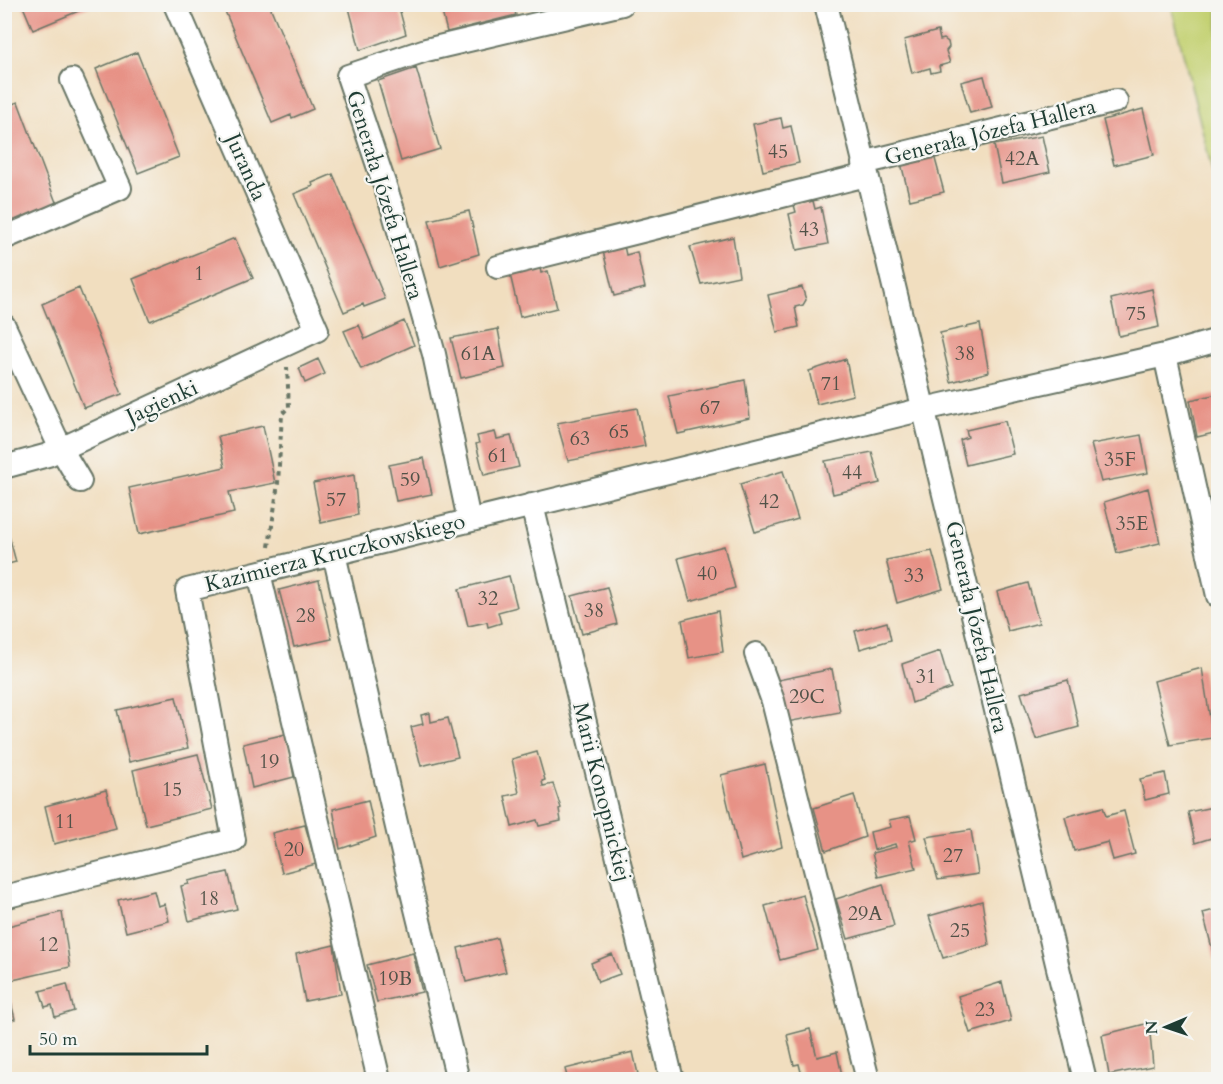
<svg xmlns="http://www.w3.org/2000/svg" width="1223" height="1084" viewBox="0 0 1223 1084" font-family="Cardo,serif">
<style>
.green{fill:#c4d173;stroke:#728754;stroke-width:1.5}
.building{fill:#e79286}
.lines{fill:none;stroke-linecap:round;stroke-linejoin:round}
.minor-casing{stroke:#687565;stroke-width:26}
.path{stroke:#687565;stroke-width:4;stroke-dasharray:4.5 4.5;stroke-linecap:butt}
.minor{stroke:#fff;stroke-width:22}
.labels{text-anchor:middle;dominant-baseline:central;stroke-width:4.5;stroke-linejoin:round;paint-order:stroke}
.number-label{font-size:20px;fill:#515248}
.street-label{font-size:22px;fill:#1f3d34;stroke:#f6f6f2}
</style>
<rect width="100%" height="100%" fill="#f6f6f2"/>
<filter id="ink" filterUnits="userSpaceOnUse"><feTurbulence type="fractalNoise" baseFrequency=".0167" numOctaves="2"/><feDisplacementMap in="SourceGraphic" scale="12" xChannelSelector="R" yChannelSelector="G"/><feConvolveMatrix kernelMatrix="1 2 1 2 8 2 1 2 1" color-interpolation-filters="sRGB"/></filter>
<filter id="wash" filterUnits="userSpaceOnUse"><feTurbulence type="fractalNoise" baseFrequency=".008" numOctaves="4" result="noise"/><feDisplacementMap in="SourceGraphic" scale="24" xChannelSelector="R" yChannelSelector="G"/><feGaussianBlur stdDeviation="1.35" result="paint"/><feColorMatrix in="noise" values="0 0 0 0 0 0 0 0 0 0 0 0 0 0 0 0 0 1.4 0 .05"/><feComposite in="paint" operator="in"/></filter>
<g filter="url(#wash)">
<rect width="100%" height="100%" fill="#f1debf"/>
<path class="green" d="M1171,5H1218V194Z"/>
<g id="blocks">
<path class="building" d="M22,4H93V5L33,30Z
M222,4H269L313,109L292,118L291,115L272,123Z
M348,4H398L406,34L360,50Z
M440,4H513L516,15L447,32Z
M938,31L940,40L944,39L948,42L949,47L946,51L950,63L939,66L940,71L931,73L930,68L912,73L904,40Z
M137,52L179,157L138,173L96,69Z
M416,68L440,149L401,161L378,81Z
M984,76L992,107L970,113L961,82Z
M18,102L57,205L13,222L4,200V107Z
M1143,109L1154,155L1114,165L1103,120Z
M781,118L783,128L791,126L799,163L763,171L753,124Z
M1042,136L1050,172L1002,183L994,145Z
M934,155L944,192L910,200L901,163Z
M333,174L385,299L364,307L363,304L344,312L294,194L313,186L312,183Z
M813,201L815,209L821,207L828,244L797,250L789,214L796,212L794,205Z
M469,211L479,254L440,266L429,220Z
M733,237L739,276L701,284L690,247Z
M235,238L253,278L150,321L133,279Z
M624,246L626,255L637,252L645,288L614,296L603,251Z
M539,263L541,273L548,271L557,308L520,317L509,270Z
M802,287L806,300L803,305L795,307L799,327L777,332L768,295Z
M79,288L122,394L84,408L42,304Z
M1152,289L1159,327L1119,336L1111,299Z
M404,321L414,345L361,369L344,331L359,325L365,339Z
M980,324L989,372L951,382L940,333Z
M498,329L505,368L461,378L451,338Z
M318,359L325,374L305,383L299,368Z
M846,359L853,395L817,404L809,371Z
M745,380L750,418L678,434L669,396Z
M1218,394V432L1197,437L1190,400Z
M637,408L645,446L568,461L557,423Z
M1005,421L1013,454L966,465L960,440L968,437L966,430Z
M263,426L275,483L229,492L234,513L139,534L129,488L225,467L218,436Z
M495,432L497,439L511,436L519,467L484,475L476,444L479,443L477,436Z
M1141,435L1148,473L1101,482L1091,444Z
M872,452L880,483L833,494L825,461Z
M424,458L432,494L396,501L389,465Z
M783,471L798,519L755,532L740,484Z
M354,475L358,515L321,523L313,483Z
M1148,488L1160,543L1117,553L1104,502Z
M4,517L16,562L4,565Z
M724,546L735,588L690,601L678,558Z
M932,551L943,589L897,603L886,560Z
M509,576L517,607L498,612L501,623L488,627L487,622L468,626L459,589Z
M319,580L332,639L294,647L279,590Z
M1028,583L1039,623L1008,631L997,592Z
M607,587L617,624L582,634L572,596Z
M718,611L723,652L689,658L682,620Z
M887,622L891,640L860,649L855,631Z
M940,651L951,688L912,703L902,664Z
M1202,668L1213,738L1170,745L1154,681Z
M832,669L840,712L782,723L773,681Z
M1068,680L1079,727L1036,739L1021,693Z
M176,697L188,748L129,762L117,710Z
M430,713L431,722L448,718L458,757L421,766L411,727L423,724L421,715Z
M286,734L294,777L252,788L243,744Z
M537,752L545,780L542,781L543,786L553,784L561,808L559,809L561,821L539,826L537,820L512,827L505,796L519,793L512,759Z
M198,754L212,809L146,825L133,770Z
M765,764L782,847L741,860L721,775Z
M1165,773L1169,794L1145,800L1140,779Z
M106,790L116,828L54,844L45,806Z
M854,795L865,837L826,851L814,808Z
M368,800L376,837L340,849L333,809Z
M1218,806V836L1195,843L1188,812Z
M1103,807L1106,816L1124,811L1135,854L1113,860L1108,842L1074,851L1065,817Z
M910,816L916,839L909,841L916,868L878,877L872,853L896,847L895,844L874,850L870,832L891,827L889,820Z
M305,825L316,864L282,873L272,833Z
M971,830L978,874L938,880L926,837Z
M228,872L237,909L189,921L181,886L189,884L188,881Z
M883,884L894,926L848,939L836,899Z
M154,891L158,906L165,904L169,921L126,932L118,900Z
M803,895L818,950L780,960L765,906Z
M982,901L989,945L943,958L929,916Z
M1218,909V960H1215L1203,913Z
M62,912L70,967L4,982V927Z
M497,938L506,972L466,982L458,948Z
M334,945L341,994L305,1001L296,954Z
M413,953L422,992L377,1002L367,965Z
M612,954L620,974L598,982L591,963Z
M1002,982L1011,1021L970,1033L958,996Z
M67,984L74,1011L55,1017L52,1005L45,1007L40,991Z
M7,986L15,1019L4,1022V987Z
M1149,1023L1153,1066L1109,1075L1102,1035Z
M810,1029L817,1057L837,1052L843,1080H803L799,1064L794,1065L787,1035Z
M633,1052L638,1074L634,1075L635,1080H568L565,1069Z"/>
</g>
</g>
<g filter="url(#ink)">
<use href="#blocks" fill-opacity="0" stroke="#687565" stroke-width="1.5"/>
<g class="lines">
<defs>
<path id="minor" d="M826,4L1085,1080
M863,163L1116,101
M4,238L120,188L72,80
M498,267L866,175
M4,326L61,449L80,481
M1165,355L1218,596
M4,467L48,455L317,330L175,4
M532,505L672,1080
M469,520L434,354L393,210L348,76L426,50L622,4
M334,554L411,888L458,1080
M259,573L379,1080
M756,654L773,701L868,1080
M4,897L234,840L187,590L924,409L1165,355L1218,340"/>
</defs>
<use href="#minor" class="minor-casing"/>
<path class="path" d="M269,547L278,483L282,414L289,407L287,367"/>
<use href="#minor" class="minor"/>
</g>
</g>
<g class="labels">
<g class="number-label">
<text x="778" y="151">45</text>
<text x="1022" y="158">42A</text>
<text x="809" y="229">43</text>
<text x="199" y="273">1</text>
<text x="1136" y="313">75</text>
<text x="478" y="353">61A</text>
<text x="965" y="353">38</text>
<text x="831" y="383">71</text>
<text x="710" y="407">67</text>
<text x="619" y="431">65</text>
<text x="580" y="438">63</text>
<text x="498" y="455">61</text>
<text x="1120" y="459">35F</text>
<text x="852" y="472">44</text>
<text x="410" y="479">59</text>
<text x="336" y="499">57</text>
<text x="769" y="501">42</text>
<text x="1132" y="523">35E</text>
<text x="707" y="573">40</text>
<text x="914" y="575">33</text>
<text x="488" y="598">32</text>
<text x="594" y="610">38</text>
<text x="306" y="615">28</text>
<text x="926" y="676">31</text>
<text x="807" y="696">29C</text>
<text x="269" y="761">19</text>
<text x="172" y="789">15</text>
<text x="65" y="821">11</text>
<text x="294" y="849">20</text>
<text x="953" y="855">27</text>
<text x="209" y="898">18</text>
<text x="865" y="913">29A</text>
<text x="960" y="930">25</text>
<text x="48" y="944">12</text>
<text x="395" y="978">19B</text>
<text x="985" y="1009">23</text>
</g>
<g class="street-label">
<text transform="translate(990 132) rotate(-14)">Generała Józefa Hallera</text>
<text transform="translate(246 167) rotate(66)">Juranda</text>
<text transform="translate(385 195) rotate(73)">Generała Józefa Hallera</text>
<text transform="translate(162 402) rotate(-25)">Jagienki</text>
<text transform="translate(335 553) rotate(-14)">Kazimierza Kruczkowskiego</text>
<text transform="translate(977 627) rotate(77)">Generała Józefa Hallera</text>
<text transform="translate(602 792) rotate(76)">Marii Konopnickiej</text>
</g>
</g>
<rect width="1223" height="1084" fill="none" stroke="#f6f6f2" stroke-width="24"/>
<g transform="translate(1166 1027) rotate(268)" stroke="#f6f6f2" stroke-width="4.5" paint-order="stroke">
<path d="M0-4.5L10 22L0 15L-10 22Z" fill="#1f3d34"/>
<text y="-9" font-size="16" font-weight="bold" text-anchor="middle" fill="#1f3d34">N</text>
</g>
<path d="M30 1045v9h177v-9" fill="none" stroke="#1f3d34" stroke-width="3"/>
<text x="39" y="1045" font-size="18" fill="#1f3d34" stroke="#f6f6f2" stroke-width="4.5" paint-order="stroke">50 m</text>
</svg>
